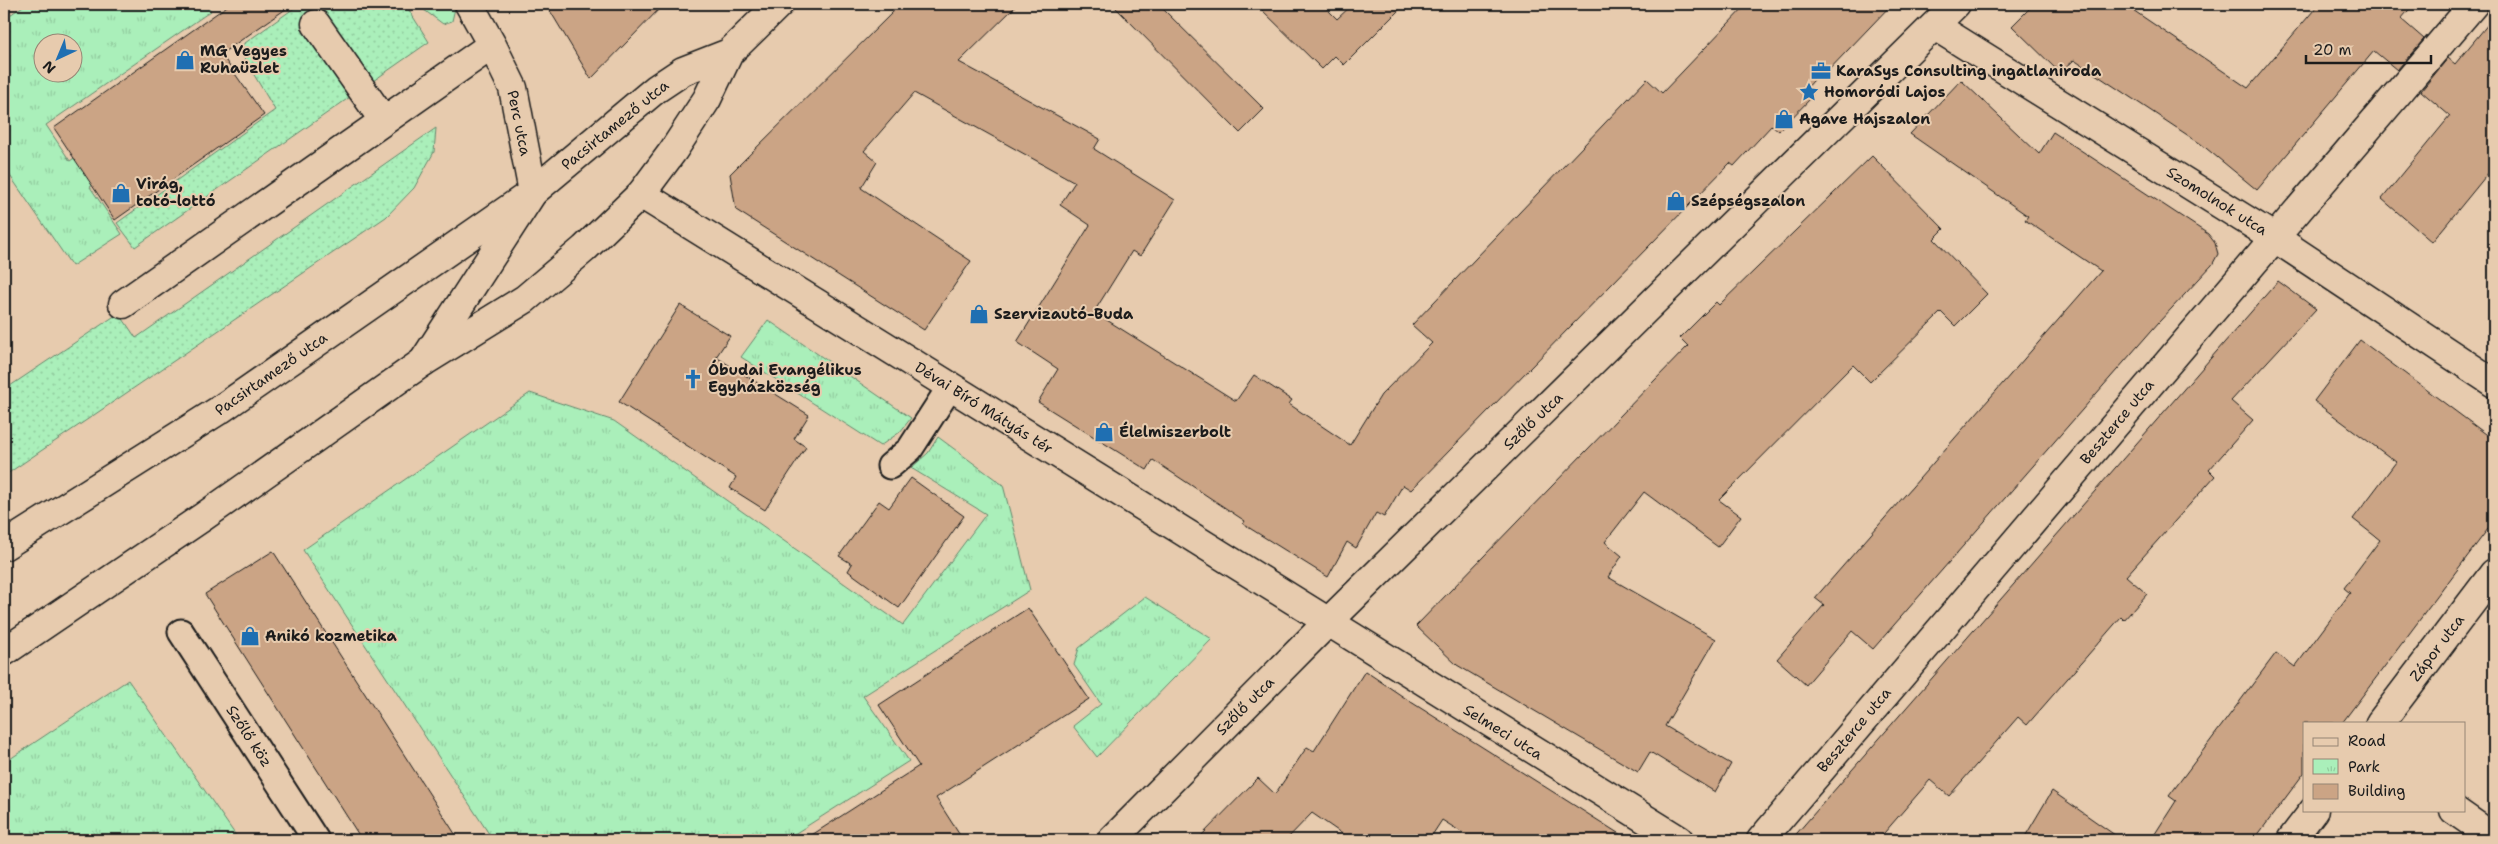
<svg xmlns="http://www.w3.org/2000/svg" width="2498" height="844" viewBox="0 0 2498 844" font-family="'Shantell Sans',sans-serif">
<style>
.grass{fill:url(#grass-dots);stroke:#63866b}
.forest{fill:url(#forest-firs);stroke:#63866b}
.park{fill:url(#park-tufts);stroke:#63866b;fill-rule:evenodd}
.building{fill:#cba485;stroke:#1c1c1c}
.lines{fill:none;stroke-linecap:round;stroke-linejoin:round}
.service-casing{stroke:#1c1c1c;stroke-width:29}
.minor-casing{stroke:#1c1c1c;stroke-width:31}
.secondary-casing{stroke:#1c1c1c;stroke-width:31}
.service{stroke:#e7cbae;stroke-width:25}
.minor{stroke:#e7cbae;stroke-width:28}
.secondary{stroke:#e7cbae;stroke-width:28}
.labels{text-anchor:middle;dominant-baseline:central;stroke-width:4;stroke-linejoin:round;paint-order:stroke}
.poi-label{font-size:15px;font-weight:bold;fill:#1c1c1c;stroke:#e7cbae;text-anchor:start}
.street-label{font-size:15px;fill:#1c1c1c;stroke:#e7cbae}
</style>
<defs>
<pattern id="grass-dots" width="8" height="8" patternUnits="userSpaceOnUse" patternTransform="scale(1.25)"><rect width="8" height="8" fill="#aaefba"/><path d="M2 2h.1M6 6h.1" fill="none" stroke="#92cc9f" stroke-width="1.8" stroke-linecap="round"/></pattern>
<pattern id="forest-firs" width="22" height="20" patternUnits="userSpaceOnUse" patternTransform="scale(1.25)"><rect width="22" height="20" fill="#aaefba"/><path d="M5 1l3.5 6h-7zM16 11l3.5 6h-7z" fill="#92cc9f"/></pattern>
<pattern id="park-tufts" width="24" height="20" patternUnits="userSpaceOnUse" patternTransform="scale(1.25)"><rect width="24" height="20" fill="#aaefba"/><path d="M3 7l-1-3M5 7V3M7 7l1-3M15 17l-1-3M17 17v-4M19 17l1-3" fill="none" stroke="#92cc9f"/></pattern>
</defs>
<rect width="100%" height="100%" fill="#e7cbae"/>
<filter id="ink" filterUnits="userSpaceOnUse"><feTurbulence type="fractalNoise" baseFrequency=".02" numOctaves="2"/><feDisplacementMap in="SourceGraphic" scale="10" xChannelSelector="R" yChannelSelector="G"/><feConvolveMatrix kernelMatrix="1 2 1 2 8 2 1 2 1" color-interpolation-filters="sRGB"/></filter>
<g filter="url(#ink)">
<path class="grass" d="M300,4H405L429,42L135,247L117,223L275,110L238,48Z
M436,128L434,152L414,188L386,217L4,476V390L119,313L136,338Z"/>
<path class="forest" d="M416,4H456L452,21L443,24Z"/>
<path class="park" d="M26,4H206L211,11L46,125L70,161L80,154L99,181L90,187L122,234L72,266L4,167V19ZM42,42H72V72H42Z
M768,320L911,418L900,432L880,446L741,357Z
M530,393L614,421L903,625L986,514L911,468L928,453L938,437L1003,485L1030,590L863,696L909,761L785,840H493L303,550Z
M1145,597L1212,639L1097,757L1073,726L1101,704L1074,665L1079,648Z
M128,680L239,840H11L4,829V763Z"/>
<path class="building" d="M230,4H293L221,54L264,115L115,220L54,128Z
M546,4H664L591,79Z
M901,4H1018L959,62L1100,139L1094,149L1175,200L1140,256L1132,251L1094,312L1236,401L1254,375L1292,400L1289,404L1350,445L1381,395L1432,343L1412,325L1647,79L1662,93L1747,4H1892L1824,75L1820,73L1806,89L1813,96L1779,131L1772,125L1734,166L1730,163L1411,490L1403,485L1384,517L1376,513L1356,548L1347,542L1328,577L1243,524L1245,521L1153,460L1147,470L1038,402L1058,369L1017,342L1090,225L1060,205L1075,182L914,93L864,151L877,162L861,188L971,261L924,330L736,210L730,174Z
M1112,4H1158L1264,109L1240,133Z
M1256,4H1322L1337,19L1353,4H1405L1344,65L1335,56L1322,69Z
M2034,4H2124L2248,88L2319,4H2414L2401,19L2424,39L2397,70L2374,51L2257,190L2201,144L2074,60L2060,73L2012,26Z
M2494,17V166L2432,242L2382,199L2450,116L2421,91L2448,58L2455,64Z
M1961,80L2039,154L2053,132L2208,234L2215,243L2218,254L2212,265L2159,322L1873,649L1852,631L1806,685L1777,659L1824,605L1815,598L2101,271L2025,220L2028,216L1910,134Z
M1872,156L1944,229L1934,239L1987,294L1955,326L1941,312L1870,382L1853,365L1719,500L1741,516L1718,547L1644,492L1605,542L1622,556L1608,577L1716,639L1665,726L1731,764L1715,792L1650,752L1638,772L1457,665L1416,626L1688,346L1680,338L1716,302L1719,305Z
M2278,281L2316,309L2231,401L2253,420L2209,470L2215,476L2126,576L2147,594L2124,620L2121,617L2027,725L2018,717L1949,796L1930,780L1878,840H1791Z
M680,305L730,336L716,357L809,415L794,439L806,447L765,510L730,488L736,477L619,402Z
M2360,340L2494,440V521L2342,723H2304V773L2254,840H2151L2176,801L2169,796L2276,653L2295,667L2350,593L2344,588L2380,540L2353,519L2396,462L2314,401Z
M911,478L964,516L899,608L848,571L852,564L839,556L879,501L889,508Z
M273,551L459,840H362L205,594Z
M1028,608L1089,699L936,798L963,840H804L919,766L879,705Z
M1365,671L1411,702L1629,840H1474L1442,820L1429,840H1351L1312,813L1286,840H1197L1258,778L1275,794L1307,747L1314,751Z
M2052,791L2122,840H2023Z"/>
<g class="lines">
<defs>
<path id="service" d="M890,466L910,449L950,387
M181,632L316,840"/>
<path id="minor" d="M316,24L384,121
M1935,26L2275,238L2494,383
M641,194L1679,840
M123,304L492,45
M423,362L533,192L513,88L492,45L469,4
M2380,723L2494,573
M2454,810L2494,838
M1112,840L1327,623L1956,4
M1761,840L2474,4
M2291,840L2314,810"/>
<path id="secondary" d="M4,546L221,409L533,192L656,89L683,71L729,53
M4,652L203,517L423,362L525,299L584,249L641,194L673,151L707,99L729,53L779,4"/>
</defs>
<use href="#service" class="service-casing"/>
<use href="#minor" class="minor-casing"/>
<use href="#secondary" class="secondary-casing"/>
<use href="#service" class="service"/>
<use href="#minor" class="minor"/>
<use href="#secondary" class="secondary"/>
</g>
</g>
<defs>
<symbol id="shop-bare" viewBox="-9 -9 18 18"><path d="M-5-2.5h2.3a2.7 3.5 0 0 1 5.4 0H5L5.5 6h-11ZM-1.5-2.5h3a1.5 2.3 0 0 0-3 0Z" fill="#1f6fb2" stroke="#e7cbae" stroke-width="2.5" paint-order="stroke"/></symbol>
<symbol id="office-bare" viewBox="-9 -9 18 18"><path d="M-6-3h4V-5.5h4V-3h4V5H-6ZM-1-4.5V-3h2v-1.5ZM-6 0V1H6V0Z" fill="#1f6fb2" stroke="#e7cbae" stroke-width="2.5" paint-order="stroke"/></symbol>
<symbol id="sight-bare" viewBox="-9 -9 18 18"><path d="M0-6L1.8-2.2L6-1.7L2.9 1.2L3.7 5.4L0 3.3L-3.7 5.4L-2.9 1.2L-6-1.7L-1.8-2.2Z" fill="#1f6fb2" stroke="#e7cbae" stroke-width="2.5" paint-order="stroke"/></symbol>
<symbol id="church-bare" viewBox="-9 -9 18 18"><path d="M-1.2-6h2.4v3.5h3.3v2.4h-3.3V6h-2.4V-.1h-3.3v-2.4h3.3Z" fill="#1f6fb2" stroke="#e7cbae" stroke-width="2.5" paint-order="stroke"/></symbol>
</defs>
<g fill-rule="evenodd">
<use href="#shop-bare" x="171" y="46" width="28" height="28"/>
<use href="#office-bare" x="1807" y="57" width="28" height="28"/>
<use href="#sight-bare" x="1795" y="78" width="28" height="28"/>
<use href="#shop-bare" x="1770" y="105" width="28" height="28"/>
<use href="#shop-bare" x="107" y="179" width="28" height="28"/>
<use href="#shop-bare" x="1662" y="187" width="28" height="28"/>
<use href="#shop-bare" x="965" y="300" width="28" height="28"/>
<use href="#church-bare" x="679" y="365" width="28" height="28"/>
<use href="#shop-bare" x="1090" y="418" width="28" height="28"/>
<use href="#shop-bare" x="236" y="622" width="28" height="28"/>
</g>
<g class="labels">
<g class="poi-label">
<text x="200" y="51">MG Vegyes<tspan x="200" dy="17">Ruhaüzlet</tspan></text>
<text x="1836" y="71">KaraSys Consulting ingatlaniroda</text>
<text x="1824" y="92">Homoródi Lajos</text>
<text x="1799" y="119">Agave Hajszalon</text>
<text x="136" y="184">Virág,<tspan x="136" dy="17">totó-lottó</tspan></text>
<text x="1691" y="201">Szépségszalon</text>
<text x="994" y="314">Szervizautó-Buda</text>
<text x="708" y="370">Óbudai Evangélikus<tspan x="708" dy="17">Egyházközség</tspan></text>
<text x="1119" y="432">Élelmiszerbolt</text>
<text x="265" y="636">Anikó kozmetika</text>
</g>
<g class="street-label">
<text transform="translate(519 123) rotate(78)">Perc utca</text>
<text transform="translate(615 125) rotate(-39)">Pacsirtamező utca</text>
<text transform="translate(2217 201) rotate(32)">Szomolnok utca</text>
<text transform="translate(271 374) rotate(-35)">Pacsirtamező utca</text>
<text transform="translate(984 408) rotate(32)">Dévai Bíró Mátyás tér</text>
<text transform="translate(1533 421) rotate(-44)">Szőlő utca</text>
<text transform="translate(2117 422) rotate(-50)">Beszterce utca</text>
<text transform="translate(2437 648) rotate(-53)">Zápor utca</text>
<text transform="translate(1245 706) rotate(-45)">Szőlő utca</text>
<text transform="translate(1854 730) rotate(-50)">Beszterce utca</text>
<text transform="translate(1503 732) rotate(32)">Selmeci utca</text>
<text transform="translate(249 736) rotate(57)">Szőlő köz</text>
</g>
</g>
<rect width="2498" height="844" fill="none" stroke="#e7cbae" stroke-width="20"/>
<rect x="10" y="10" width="2478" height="824" fill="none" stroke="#1c1c1c" stroke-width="2" filter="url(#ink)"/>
<rect x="2303" y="722" width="162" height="90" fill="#e7cbae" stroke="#968574"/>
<rect x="2313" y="738" width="25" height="8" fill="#e7cbae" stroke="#968574"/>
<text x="2348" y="746" font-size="15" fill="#1c1c1c">Road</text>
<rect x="2313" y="759" width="25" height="15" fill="url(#park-tufts)" stroke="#968574"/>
<text x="2348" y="772" font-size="15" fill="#1c1c1c">Park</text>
<rect x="2313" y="784" width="25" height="15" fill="#cba485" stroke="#968574"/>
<text x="2348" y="796" font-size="15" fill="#1c1c1c">Building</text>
<g transform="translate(58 58) rotate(224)"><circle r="24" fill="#e7cbae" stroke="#968574"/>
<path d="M0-4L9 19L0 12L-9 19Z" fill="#1f6fb2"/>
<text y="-8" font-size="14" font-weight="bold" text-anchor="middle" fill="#1c1c1c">N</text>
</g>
<path d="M2306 55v8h125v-8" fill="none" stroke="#1c1c1c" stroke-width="2.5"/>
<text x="2313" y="55" font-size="15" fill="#1c1c1c" stroke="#e7cbae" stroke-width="4" paint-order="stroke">20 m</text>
</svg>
